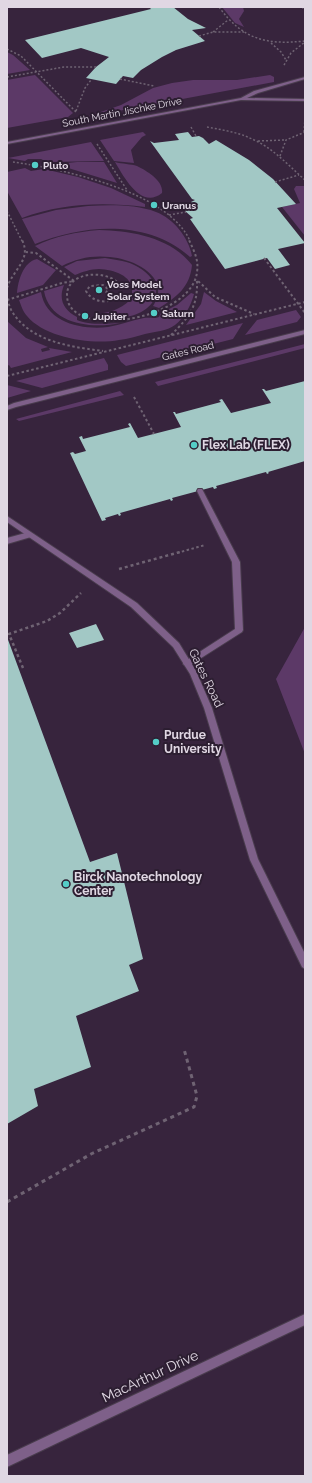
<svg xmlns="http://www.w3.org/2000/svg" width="312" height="1483" viewBox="0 0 312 1483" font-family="Raleway,sans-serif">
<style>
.built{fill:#37243d}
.green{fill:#5c3967}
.building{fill:#a2c8c5}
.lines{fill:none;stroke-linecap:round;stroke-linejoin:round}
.service-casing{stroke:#493c4d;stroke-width:2}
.minor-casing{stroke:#493c4d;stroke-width:2}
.path-far3{stroke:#6f6373;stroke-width:1.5;stroke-dasharray:2 2;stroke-linecap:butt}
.path-far2{stroke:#6f6373;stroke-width:2;stroke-dasharray:2.5 2.5;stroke-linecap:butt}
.path-far1{stroke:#6f6373;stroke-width:2.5;stroke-dasharray:3 3;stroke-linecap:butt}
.path{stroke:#6f6373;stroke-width:3;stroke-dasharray:4 4;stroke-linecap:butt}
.service{fill:#7e6089;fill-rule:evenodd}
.minor{fill:#7e6089;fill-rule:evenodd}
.poi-dot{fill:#54cdc7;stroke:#2c1e31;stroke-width:1.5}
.labels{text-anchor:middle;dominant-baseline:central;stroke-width:4;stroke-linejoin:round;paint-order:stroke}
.far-street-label{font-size:10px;fill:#e0d7e3;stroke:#2c1e31}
.far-poi-label{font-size:10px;font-weight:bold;fill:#e0d7e3;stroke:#2c1e31;text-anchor:start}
.poi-label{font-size:12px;font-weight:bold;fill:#e0d7e3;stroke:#2c1e31;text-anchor:start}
.street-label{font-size:12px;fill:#e0d7e3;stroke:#2c1e31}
.near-street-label{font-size:14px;fill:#e0d7e3;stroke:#2c1e31}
</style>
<rect width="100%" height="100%" fill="#2c1e31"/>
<path class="built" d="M7,7H305V1476H7Z"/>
<path class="green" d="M222,7H243L244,11L239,19L244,27L235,23Z
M7,52L13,55L30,70L7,74Z
M35,75L73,113L68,117L7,128V80Z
M270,75L274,77V82L86,117L121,105L153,88L172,83L193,80H237Z
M143,132L146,135L142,137L131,150L134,163L114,161L100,140Z
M91,142L104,161L47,162L41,159H28L25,161L8,158Z
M77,162H104L117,183L65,167L48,165Z
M115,162C122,164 131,164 137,166C147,171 164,181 162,193C141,210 124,177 115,162Z
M25,168L31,171L44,169L78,177L111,188L145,204V207C103,202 62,203 22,218L7,191V172Z
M296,186H305V236L282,207L300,203L294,189Z
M88,206C110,205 135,204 156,212C173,218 189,238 192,256L190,257C148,219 84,224 35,244L22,219L56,210Z
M99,230C132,231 170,237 192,265C190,287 177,297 159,308L153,306C172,277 134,259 110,257C93,255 77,258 62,266L35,246C56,236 76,232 99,230Z
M105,258C117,260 128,261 138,267C168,285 158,311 126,317C116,319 106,319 95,317V314C108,313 120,310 130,300C139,278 117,270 99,269C91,269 82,272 75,275L64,267L77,261Z
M37,259L56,270L43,285L17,293C18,281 23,262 37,259Z
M64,285C58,300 64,310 77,317V320C87,325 108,324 120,323C93,329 50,325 44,291Z
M41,292C46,323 82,330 108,327C121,325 132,320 144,318C150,317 154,319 159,317L161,313L177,305L191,293L194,294C191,306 184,318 175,325C167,331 154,332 145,334C137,336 128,339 119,340C92,345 45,338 27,316C23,312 21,305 19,300Z
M204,292L216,301L237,312L186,325L201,304Z
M296,310L301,317L297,322L245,335L257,320Z
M7,321L26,338L48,347L41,349L42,352L50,350L49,348L72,352L11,368L9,365L7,366Z
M243,323L233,339L126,366L121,362L117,355Z
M305,344V348L158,386L155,382Z
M104,358L108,365V370L42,388L16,381Z
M7,385L31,391L7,398Z
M120,391L124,395L19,421L16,419Z
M305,627V754L276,679Z"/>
<path class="building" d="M149,7H173L188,19L206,28L192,30L205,41L176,50L162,57L141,70L133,78L123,76L116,84L86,78L96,67L109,57L81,48L42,58L25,40L151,9Z
M188,132L192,137L199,136L203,138L209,144L216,140L249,160L273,179L296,204L277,208L305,243L278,249L290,265L275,269L267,258L225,269L190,219L193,218L185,211L187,204L195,200L192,199L150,141L154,143L179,140L175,134Z
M305,381V461L268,472L269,473L267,474L266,472L216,486L217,488L214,489L213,487L172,498L173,500L171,501L170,499L120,513L121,515L119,516L118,514L105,518L106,520L102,521L70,453L73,452L75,454L86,451L79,437L82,436L83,439L130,427L128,424L130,423L138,438L181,427L173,412H175L176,414L221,402L219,400L222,399L231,413L271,403L262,389H264L266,391Z
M96,624L104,640L77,648L69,633Z
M7,637L90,862L117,853L143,959L129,965L139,991L76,1016L91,1067L34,1089L38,1106L7,1124Z"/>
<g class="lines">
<defs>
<path id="service" d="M198,489H202L240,562L243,630L242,632L187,667L183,664L184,662L235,629L232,562L197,491Z
M29,532L31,533L32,535L31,537L7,544V538Z"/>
<path id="minor" d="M305,77V79L258,93L247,98L305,99V101L241,100L7,144V142L241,98L254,91Z
M305,330V334L16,407L7,410V406L14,403Z
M7,516L137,603L179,643L196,671L212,708L258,859L305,954V969L302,967L250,860L204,708L190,674L173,647L131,607L7,522Z
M305,1314V1325L7,1467V1455Z"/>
</defs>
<use href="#service" class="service-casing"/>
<use href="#minor" class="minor-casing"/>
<path class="path-far3" d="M219,7C243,40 267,45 305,41
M302,7L305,10
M213,32L228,20
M199,36L213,32H244
M271,43L281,52L286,60
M7,49L21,56L76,112
M284,65L291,53L305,42
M7,77L64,67H96
M120,79L154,86
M76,111L85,88L91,80
M191,127L196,136
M207,127C222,130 238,132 252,139C273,148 288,165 305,180
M304,132L305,118
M258,141L285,140
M97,144L127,190
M280,156L286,140L305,132
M13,162C62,169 168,191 190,241
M275,182L299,175
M7,211L22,241
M169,215L186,212"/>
<path class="path-far2" d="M264,258L305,313
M7,288C13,269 32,260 22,240
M106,293L108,289L103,285L90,286L86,291C94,306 120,305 122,287C109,268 67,271 67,295C67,341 192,320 197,272C199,260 194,251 189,240
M7,299C9,304 10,309 13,313C32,342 72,347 103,351
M7,300L62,283L74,281L36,253L26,252
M171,335C189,317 198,307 197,280L215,297L254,314
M7,376L305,302
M134,397L154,434
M177,553L205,545"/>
<path class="path-far1" d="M119,569L180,552
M23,668L9,634L47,621L60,613L81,593"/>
<path class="path" d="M7,1202L91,1154L194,1107L197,1096L184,1049"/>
<use href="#service" class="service"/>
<use href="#minor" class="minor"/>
</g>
<g class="poi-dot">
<circle cx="35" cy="165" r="4"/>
<circle cx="154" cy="205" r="4"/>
<circle cx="99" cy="290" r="4"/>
<circle cx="154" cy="313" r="4"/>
<circle cx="85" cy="316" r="4"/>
<circle cx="194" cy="445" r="4"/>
<circle cx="156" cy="742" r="4"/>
<circle cx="66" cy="884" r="4"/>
</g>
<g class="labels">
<g class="far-street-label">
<text transform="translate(122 112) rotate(-11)">South Martin Jischke Drive</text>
<text transform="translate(188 351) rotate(-14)">Gates Road</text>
</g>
<g class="far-poi-label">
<text x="43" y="165">Pluto</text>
<text x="162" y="205">Uranus</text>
<text x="107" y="284">Voss Model<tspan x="107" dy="12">Solar System</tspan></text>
<text x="162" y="313">Saturn</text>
<text x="93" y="316">Jupiter</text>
</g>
<g class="poi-label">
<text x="202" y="445">Flex Lab (FLEX)</text>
<text x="164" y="735">Purdue<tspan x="164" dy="14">University</tspan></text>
<text x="74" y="877">Birck Nanotechnology<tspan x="74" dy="14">Center</tspan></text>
</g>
<g class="street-label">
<text transform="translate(206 678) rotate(64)">Gates Road</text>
</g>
<g class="near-street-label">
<text transform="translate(150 1376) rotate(-25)">MacArthur Drive</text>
</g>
</g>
<rect width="312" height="1483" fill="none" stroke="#e0d7e3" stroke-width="16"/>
</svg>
